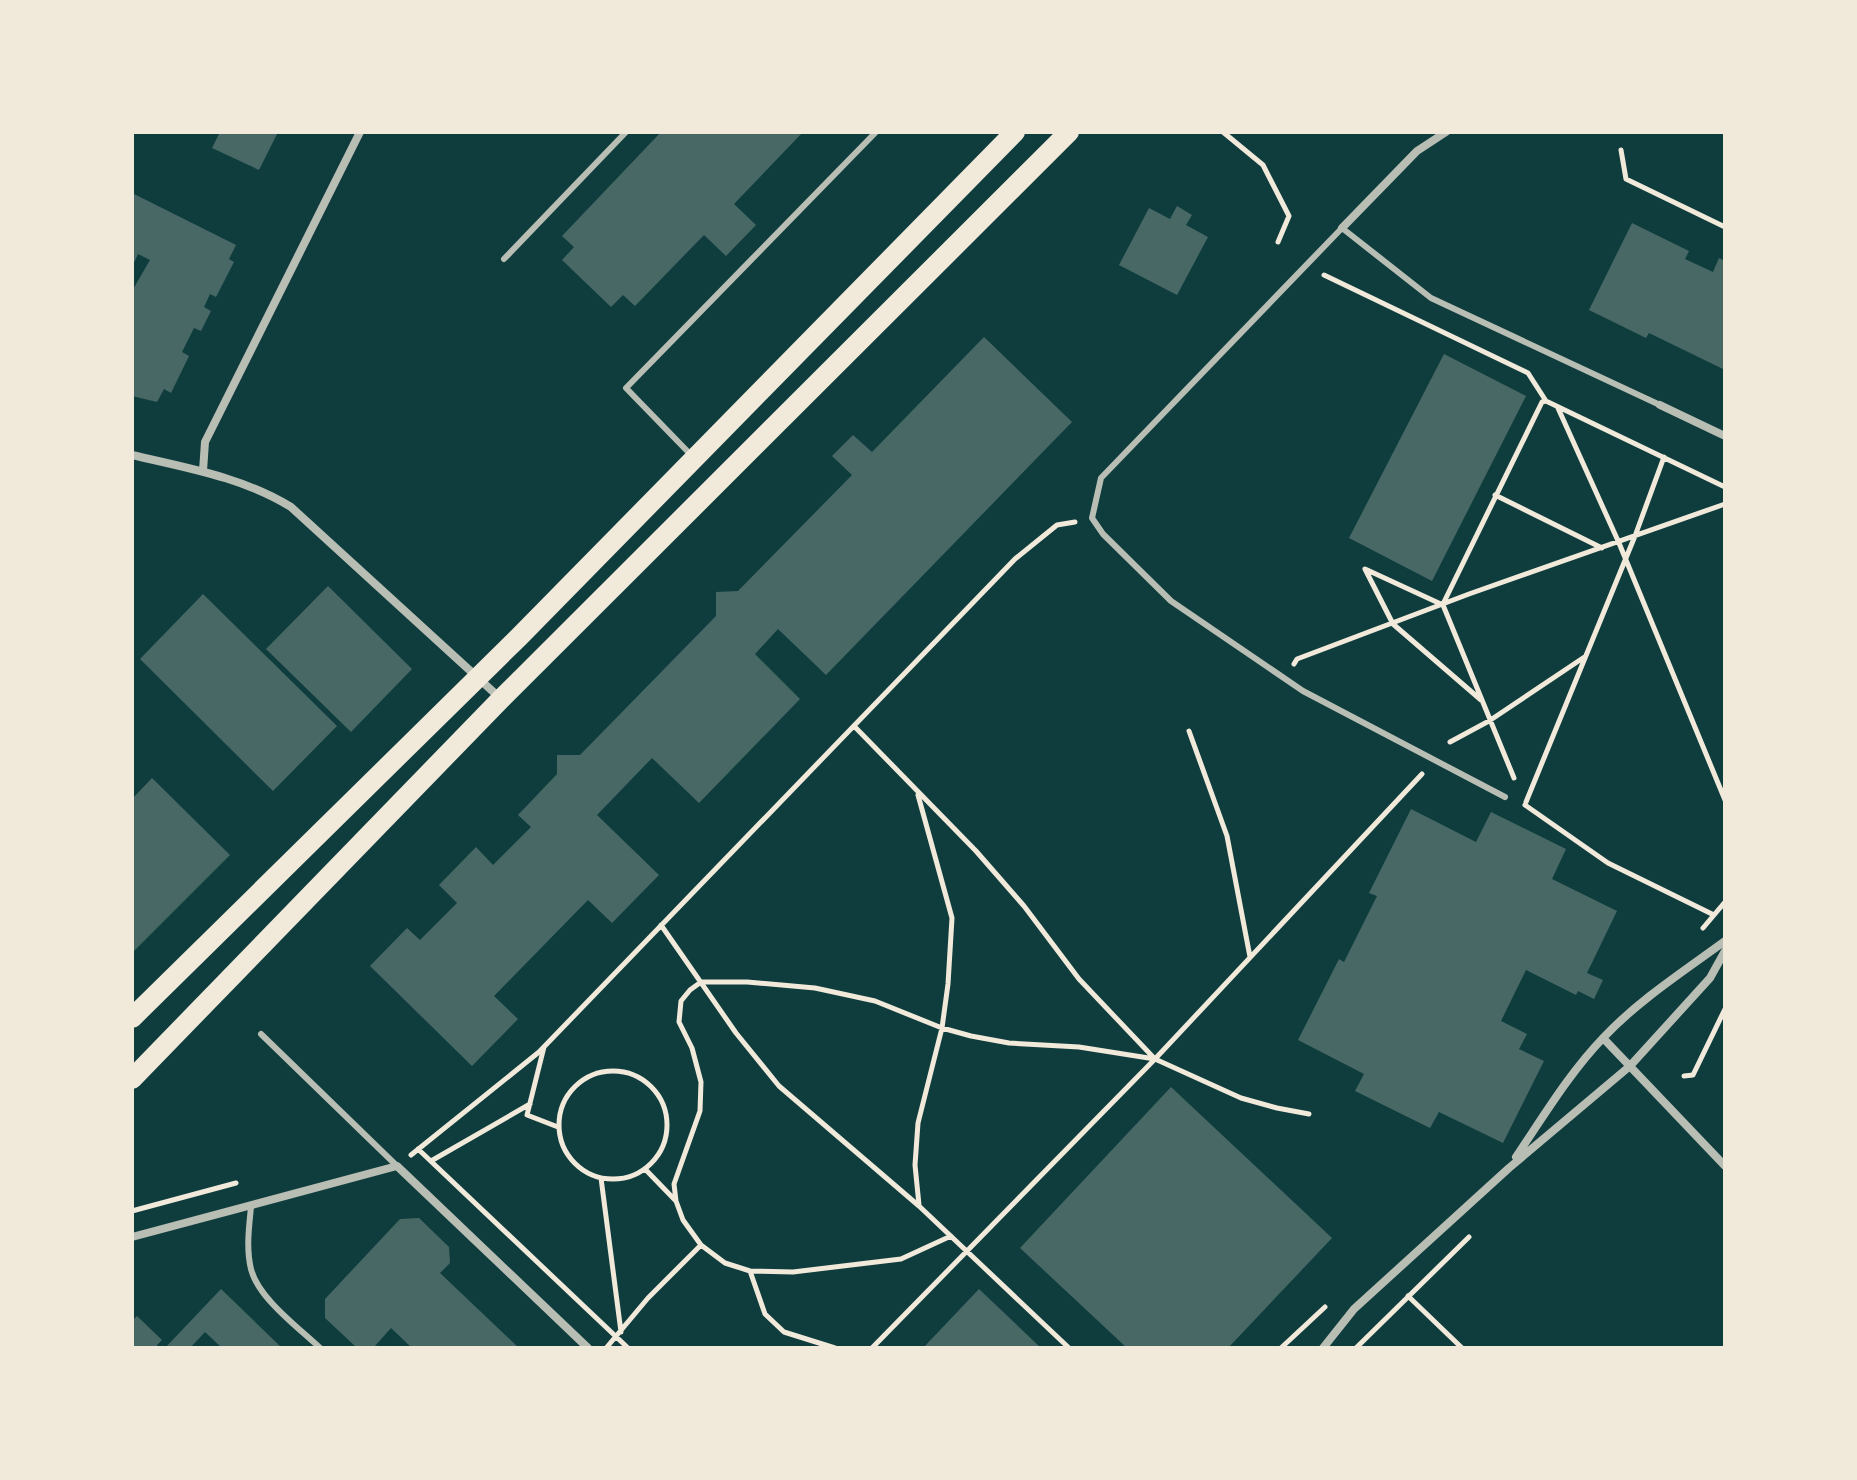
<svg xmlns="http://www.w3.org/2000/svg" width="1857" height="1480" viewBox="0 0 1857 1480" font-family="Figtree,sans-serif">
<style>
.building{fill:#486865}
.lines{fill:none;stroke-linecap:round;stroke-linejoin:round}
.path{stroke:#f1e9da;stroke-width:5}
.service{stroke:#b8beb3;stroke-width:6}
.minor{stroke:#b8beb3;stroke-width:8}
.primary{stroke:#f1e9da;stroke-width:20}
</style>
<rect width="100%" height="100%" fill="#0f3d3e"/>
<path class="building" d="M220,132H278L259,170L212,148Z
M661,132H803L734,204L756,225L726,256L704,235L635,306L623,295L611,307L562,260L574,247L562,236Z
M132,193L236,245L229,259L234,262L216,297L210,294L204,307L211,311L201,331L194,328L182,352L189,356L171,393L164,389L157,402L132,396V291L150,260L138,254L132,267Z
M1177,206L1192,215L1186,225L1208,237L1177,295L1119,265L1149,208L1170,219Z
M1632,223L1689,251L1685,259L1713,272L1719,258L1725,261V370L1649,333L1646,338L1589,310Z
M984,337L1072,422L826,675L778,629L755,654L800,699L699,803L652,758L597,815L659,875L612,923L588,900L494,996L518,1019L472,1066L370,966L407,928L420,940L457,903L439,885L476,847L493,865L531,827L518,815L557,774V755H580L716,616V592L738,591L852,475L832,456L853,435L872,452Z
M1444,354L1526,396L1432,581L1349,538Z
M328,586L412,669L351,732L266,649Z
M203,594L337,726L273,791L140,659Z
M152,778L230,855L132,953V799Z
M1411,809L1476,842L1491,812L1566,849L1552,879L1617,911L1587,973L1603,980L1594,999L1578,991L1576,995L1526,970L1501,1021L1527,1034L1519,1049L1544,1061L1503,1143L1439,1112L1430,1128L1355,1091L1364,1074L1298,1040L1339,959L1344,962L1377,896L1369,893Z
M1171,1087L1332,1238L1228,1348H1127L1020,1248Z
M419,1218L449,1247L450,1263L440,1273L519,1348H412L391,1328L375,1346L356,1347L325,1318V1299L400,1219Z
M221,1289L282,1348H222L205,1332L190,1348H165Z
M979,1289L1041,1348H923Z
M137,1316L162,1340L157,1345L159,1348H132V1321Z"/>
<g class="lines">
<path class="path" d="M1223,132L1263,165L1289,216L1278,242
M1621,150L1626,179L1725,227
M1324,275L1528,373L1546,401
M1558,408L1619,543L1725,800
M1495,495L1602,548
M1443,604L1542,402L1546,401L1725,487
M1294,664L1297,659L1469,594L1725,504
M1481,700L1393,624L1365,569L1443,605L1514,778
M854,726L976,851L1024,906L1079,979L1153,1057
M1189,731L1227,836L1250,957
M1450,742L1489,721L1583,658
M918,795L952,918L948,984L942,1028L918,1123L915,1165L919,1205
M1526,802L1635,536L1664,457
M1525,805L1608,863L1714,915
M661,925L736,1033L779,1086L919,1206L1069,1348
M1703,928L1725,902
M544,1047L527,1115L558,1127
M559 1125a54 54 0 1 1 108 0a54 54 0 1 1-108 0Z
M1684,1076L1693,1075L1725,1009
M418,1149L628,1348
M411,1155L539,1052L1015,559L1057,525L1075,522
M431,1161L530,1104
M645,1169L675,1200
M601,1178L621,1332
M132,1211L236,1183
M951,1236L901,1259L793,1272L750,1271L725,1263L701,1245L683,1220L676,1201L674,1184L700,1111L701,1082L692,1048L679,1022L681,1001L690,990L701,982H747L815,988L875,1001L942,1028L971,1036L1009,1043L1079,1047L1155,1059L1241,1098L1277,1108L1309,1114
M750,1271L765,1314L784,1332L835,1348
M1408,1296L1462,1348
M607,1347L648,1298L701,1245
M872,1348L1155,1059L1422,774
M1281,1348L1325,1307
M1356,1348L1469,1237"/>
<path class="service" d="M504,259L626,132
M693,457L626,388L876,132
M1505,797L1303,691L1171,601L1103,534L1092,518L1101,478L1342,228L1431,298L1660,405
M261,1034L397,1166
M251,1207C249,1227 246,1249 251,1269C258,1298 299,1328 320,1348"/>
<path class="minor" d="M1342,228L1417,151L1446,132
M1660,405L1725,436
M132,455C187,468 242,477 291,507L500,698
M203,471L205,442L360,132
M1603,1038L1725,1166
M1516,1157C1543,1117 1570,1072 1604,1037C1639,1000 1684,971 1725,941
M132,1237L397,1166L588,1348
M1323,1348L1354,1309L1509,1168L1630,1066L1710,978L1725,951"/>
<path class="primary" d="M132,1018L519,637L1015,132
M132,1079L501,699L1069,132"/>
</g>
<rect width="1857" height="1480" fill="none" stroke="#f1e9da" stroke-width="268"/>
</svg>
